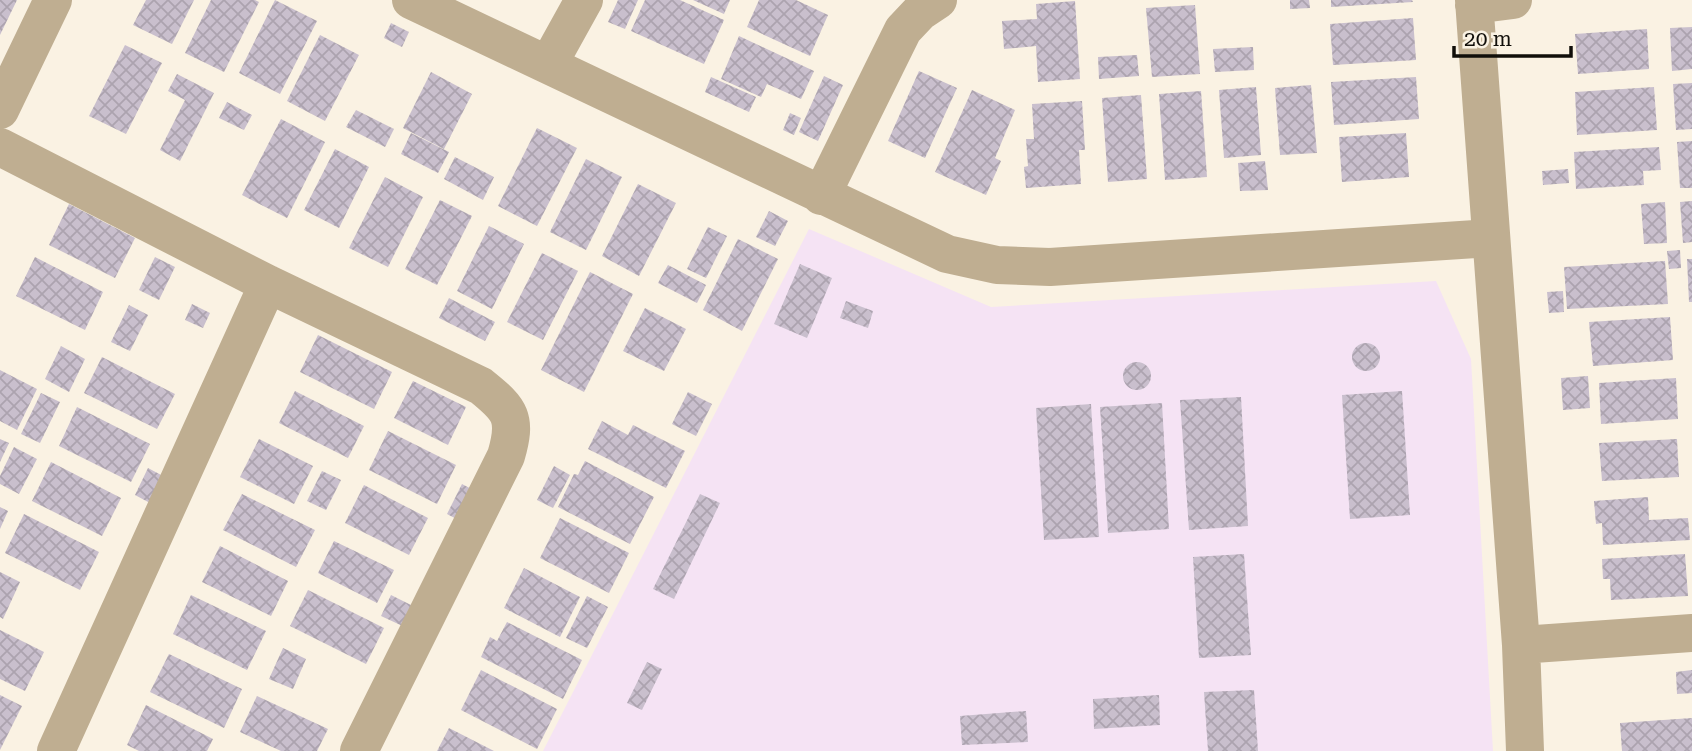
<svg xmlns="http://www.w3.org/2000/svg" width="1692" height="751" viewBox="0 0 1692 751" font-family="'Roboto Serif',serif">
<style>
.education{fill:#f5e3f4}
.building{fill:url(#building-cross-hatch)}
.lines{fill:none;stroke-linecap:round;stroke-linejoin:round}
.minor{stroke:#bfae91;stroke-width:38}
</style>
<defs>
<pattern id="building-cross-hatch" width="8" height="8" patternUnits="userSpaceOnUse" patternTransform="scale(1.75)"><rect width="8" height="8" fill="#c9bfcd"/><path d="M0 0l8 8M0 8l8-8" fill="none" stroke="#aca3af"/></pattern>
</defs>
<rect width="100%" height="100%" fill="#faf2e3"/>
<path class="education" d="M809,229L991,307L1436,281L1471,359L1493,751H543Z"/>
<path class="building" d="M0,0H17L0,35Z
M146,0H194L172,44L133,25Z
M211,0H255L259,2L224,72L185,53Z
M275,0L317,21L280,94L239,73Z
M618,0H638L625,29L608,22Z
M645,0H680L724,20L704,64L631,31Z
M693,0H730L724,14Z
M759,0H796L828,15L810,56L747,27Z
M1290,0H1309L1310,8L1290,9Z
M1331,0H1412L1413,2L1331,7Z
M1075,1L1080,79L1038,82L1036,46L1004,49L1002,21L1037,19L1036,4Z
M1195,5L1200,74L1152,77L1146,8Z
M1413,18L1416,60L1333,65L1330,24Z
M391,23L409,32L402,47L384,38Z
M1692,27V69L1672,71L1670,28Z
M1647,29L1649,69L1578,74L1575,34Z
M320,35L359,55L325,121L287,101Z
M739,36L814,71L801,99L767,84L761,97L721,79Z
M125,45L162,63L126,134L89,116Z
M1253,47L1254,70L1215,72L1213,49Z
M1137,55L1139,76L1099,79L1098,57Z
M919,71L957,88L925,158L888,141Z
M431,72L472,94L444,149L403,128Z
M177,74L214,93L180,161L160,150L185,100L168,91Z
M824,76L843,85L818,141L799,132Z
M711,77L756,97L749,112L705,92Z
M1416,77L1419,119L1334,125L1331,82Z
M1692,83V129L1676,130L1673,84Z
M1311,85L1317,153L1280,155L1275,88Z
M1256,87L1261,155L1224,158L1219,90Z
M1654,87L1657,130L1577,135L1575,92Z
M972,90L1015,110L995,158L1001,161L986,195L935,172Z
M1201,91L1207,177L1165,180L1159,94Z
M1141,95L1147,179L1108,182L1102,98Z
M1082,101L1085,150H1079L1081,184L1026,188L1024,167L1028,166L1026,139H1034L1032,104Z
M227,102L252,115L244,130L219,118Z
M356,110L394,129L385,147L346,127Z
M790,113L801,118L794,135L783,130Z
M281,119L325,142L287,218L242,195Z
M537,128L577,148L537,226L498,206Z
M411,133L449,152L438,173L401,154Z
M1406,133L1409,177L1342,182L1339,137Z
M1692,141V188H1680L1677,142Z
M1659,147L1661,170L1643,171L1644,185L1576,189L1574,152Z
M335,149L369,167L339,228L304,210Z
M455,157L494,177L483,200L444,179Z
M586,159L622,177L586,250L550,232Z
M1265,161L1268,190L1240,191L1238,163Z
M1568,169L1569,183L1543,185L1542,171Z
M385,177L423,197L388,267L349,248Z
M638,184L676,203L639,276L602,256Z
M440,200L472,216L437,285L405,269Z
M1692,201V242L1683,243L1680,202Z
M1665,202L1667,243L1644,244L1641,204Z
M69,204L135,238L115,278L49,245Z
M769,211L788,221L775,246L756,237Z
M489,226L524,244L492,309L457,291Z
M708,227L727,236L706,278L687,269Z
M738,239L778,259L742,331L703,310Z
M1680,250L1681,268L1669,269L1667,251Z
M542,253L578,271L543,340L507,322Z
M35,257L103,292L85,330L16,296Z
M155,257L175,267L159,300L139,290Z
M1687,259H1692V302H1689Z
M1665,261L1668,304L1567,309L1564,267Z
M800,264L832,278L807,338L774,324Z
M668,265L706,285L697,303L658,283Z
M590,272L633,294L584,392L541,370Z
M1563,291L1564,312L1549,313L1547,292Z
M449,298L495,322L485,341L439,318Z
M846,301L873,311L868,328L840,318Z
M192,304L210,313L203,328L185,320Z
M129,305L148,315L130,351L111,342Z
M645,308L686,329L664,371L623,351Z
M1670,317L1673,360L1593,366L1589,322Z
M318,335L392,372L374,409L300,372Z
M1352 357a14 14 0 1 1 28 0a14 14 0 1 1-28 0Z
M61,346L85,359L69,392L45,379Z
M102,357L175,394L157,429L84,393Z
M1123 376a14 14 0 1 1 28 0a14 14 0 1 1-28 0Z
M0,370L37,389L17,430L0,421Z
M1588,376L1590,408L1563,410L1561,378Z
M1676,378L1678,419L1601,424L1599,383Z
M413,381L466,407L448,445L394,418Z
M295,391L364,426L348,458L279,423Z
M1402,391L1410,515L1350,519L1342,395Z
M688,392L712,404L696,436L672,424Z
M41,393L60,402L40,443L21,434Z
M1241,397L1248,526L1189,530L1180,400Z
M1162,403L1169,529L1108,533L1100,407Z
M1091,404L1099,537L1044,540L1036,408Z
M77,407L150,444L131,482L59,446Z
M602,421L628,435L633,425L685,451L666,488L588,449Z
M388,431L456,465L437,504L369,470Z
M0,439L9,443L0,462Z
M259,439L313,466L294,504L240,477Z
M1677,439L1679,477L1602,481L1599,443Z
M14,447L37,459L19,494L0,484V476Z
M585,461L654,497L630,544L558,507L574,474L578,475Z
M51,462L121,498L102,536L32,501Z
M554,466L570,475L553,508L537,500Z
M148,468L163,476L150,503L135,495Z
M322,471L341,480L326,510L307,501Z
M462,484L479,493L464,523L447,514Z
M364,485L428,518L409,555L345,523Z
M242,494L315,530L296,567L223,530Z
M700,494L720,503L674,599L653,589Z
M1648,497L1649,520L1688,518L1690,540L1603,545L1602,523L1596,524L1594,501Z
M0,507L8,511L0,529Z
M24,514L99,552L80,590L5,553Z
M560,518L629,553L609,593L540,558Z
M334,541L394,570L377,603L318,573Z
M220,546L288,581L271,616L202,582Z
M1244,554L1251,655L1199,658L1193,557Z
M1685,554L1688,596L1611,600L1610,579H1603L1602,559Z
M524,568L580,597L560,637L504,608Z
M0,572L20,582L3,619L0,617Z
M308,590L384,628L366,664L290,626Z
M191,595L266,631L247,670L173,634Z
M391,595L419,609L409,629L381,616Z
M587,596L608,607L587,648L566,638Z
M507,622L582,660L563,699L481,657L490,637L497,641Z
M0,630L44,652L25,691L0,679Z
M283,648L306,659L293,689L269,679Z
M169,654L242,689L224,728L150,692Z
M647,662L662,669L642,710L627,703Z
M481,670L557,709L537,749L461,710Z
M1692,670V693L1677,694L1676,672Z
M1254,690L1258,751H1208L1204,692Z
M0,695L22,706L0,750Z
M1159,695L1160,725L1094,729L1093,699Z
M257,696L328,729L317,751H281L240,732Z
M146,705L213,739L207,751H139L127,745Z
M1026,711L1028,742L962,745L960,716Z
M1692,718V751H1622L1620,723Z
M449,728L494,751H437Z"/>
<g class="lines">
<path class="minor" d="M411,0L947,254L997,265L1050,267L1491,238
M1474,0L1521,645L1525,751
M1474,5L1513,0
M548,65L584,0
M0,110L53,0
M0,147L268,284L481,386C511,410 517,418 506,456L359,751
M821,196L903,30L920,12L938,0
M1521,645L1692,633
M56,751L268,284"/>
</g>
<path d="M1454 46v10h117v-10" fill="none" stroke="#110f0a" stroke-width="3.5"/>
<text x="1464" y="46" font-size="21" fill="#110f0a" stroke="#faf2e3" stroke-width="5" paint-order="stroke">20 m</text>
</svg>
